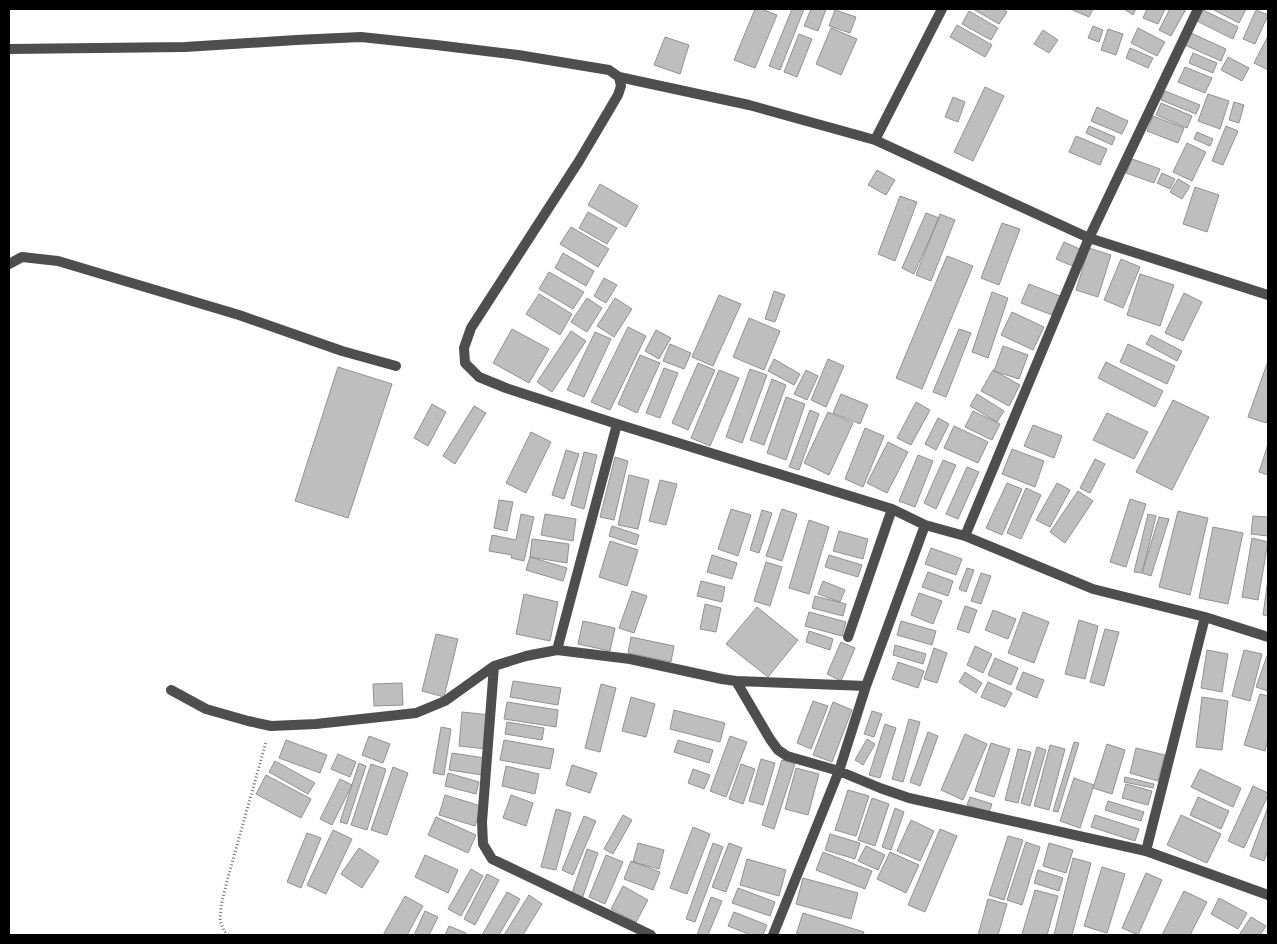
<svg xmlns="http://www.w3.org/2000/svg" width="1277" height="944" viewBox="0 0 1277 944" font-family="Poppins,sans-serif">
<style>
.building{fill:#bebebe;stroke:#929292}
.lines{fill:none;stroke-linecap:round;stroke-linejoin:round}
.path{stroke:#707070;stroke-width:3;stroke-dasharray:1 2.5;stroke-linecap:butt}
.service{stroke:#4e4e4e;stroke-width:10}
.minor{stroke:#4e4e4e;stroke-width:10}
</style>
<rect width="100%" height="100%" fill="#fff"/>
<path class="building" d="M755,9H761L777,15L755,68L734,60Z
M792,9H804L780,70L769,66Z
M811,9H826L818,31L804,26Z
M973,9H1002L1007,12L999,24Z
M1070,9H1093L1089,17Z
M1124,9H1136L1133,15Z
M1147,9H1165L1158,24L1143,18Z
M1170,9H1186L1171,36L1159,30Z
M1212,9H1246L1239,23Z
M835,10L856,17L850,33L829,26Z
M1203,10L1238,27L1233,39L1197,21Z
M1256,10L1268,15L1255,44L1243,39Z
M969,11L998,28L991,40L962,24Z
M957,25L992,45L985,57L950,37Z
M1093,26L1103,30L1099,42L1088,38Z
M831,28L857,39L841,75L816,64Z
M1138,28L1165,42L1157,56L1131,43Z
M1108,29L1123,34L1116,55L1101,50Z
M1043,30L1058,40L1049,53L1034,44Z
M1191,33L1226,49L1221,61L1185,45Z
M799,34L812,39L797,77L784,72Z
M1268,36V70L1254,63Z
M665,37L689,45L680,74L654,65Z
M1130,48L1153,58L1148,68L1126,58Z
M1193,53L1217,63L1213,73L1189,63Z
M1228,57L1249,68L1242,81L1221,70Z
M1185,67L1212,78L1205,93L1178,82Z
M985,87L1004,96L973,161L954,152Z
M1165,91L1200,105L1196,114L1161,100Z
M1208,94L1229,101L1220,129L1198,121Z
M953,97L965,102L958,122L945,117Z
M1234,102L1244,105L1239,123L1229,120Z
M1161,103L1192,116L1187,128L1156,115Z
M1097,107L1128,121L1122,134L1091,121Z
M1153,116L1184,128L1178,143L1147,131Z
M1089,126L1115,137L1112,145L1086,133Z
M1226,126L1238,131L1223,165L1212,161Z
M1197,132L1213,139L1210,146L1194,139Z
M1076,136L1107,149L1100,165L1069,152Z
M1187,143L1206,152L1192,181L1173,172Z
M1132,159L1160,169L1154,183L1126,173Z
M877,170L895,180L886,195L868,185Z
M1162,173L1175,179L1170,189L1157,183Z
M1178,179L1190,186L1182,199L1170,192Z
M600,184L638,206L626,227L588,205Z
M1195,187L1219,195L1207,232L1183,224Z
M900,196L917,202L895,261L878,254Z
M588,212L617,228L607,244L579,228Z
M926,213L939,218L914,274L902,268Z
M940,214L955,220L931,281L916,275Z
M1002,223L1020,229L999,285L981,278Z
M571,227L609,249L598,267L560,244Z
M1064,242L1082,250L1075,267L1056,259Z
M1089,248L1111,255L1098,297L1076,290Z
M563,253L594,271L586,286L555,268Z
M947,256L973,266L922,389L896,378Z
M1121,259L1140,267L1123,308L1104,300Z
M549,272L584,292L573,309L539,289Z
M1140,274L1174,285L1160,326L1127,315Z
M604,278L617,285L606,303L594,296Z
M1029,284L1060,296L1052,315L1021,303Z
M774,291L785,295L775,322L765,319Z
M992,292L1008,298L988,358L972,352Z
M1184,293L1202,302L1183,341L1165,333Z
M539,294L572,314L560,335L526,314Z
M719,295L741,304L713,366L692,357Z
M587,298L602,308L587,332L571,322Z
M615,298L632,309L614,337L597,326Z
M1012,312L1044,327L1033,350L1001,335Z
M749,318L780,331L764,370L733,357Z
M628,327L646,336L610,410L591,402Z
M512,329L549,349L529,383L493,363Z
M959,329L971,333L946,397L933,392Z
M656,330L671,338L659,359L645,351Z
M571,331L586,341L552,392L537,382Z
M595,332L611,339L584,397L567,390Z
M1151,335L1182,351L1177,361L1146,344Z
M670,344L691,353L684,369L663,361Z
M1128,344L1175,366L1167,384L1120,362Z
M1003,346L1028,355L1019,379L994,371Z
M640,355L660,363L637,413L618,404Z
M774,359L800,374L794,385L768,371Z
M828,359L844,366L826,407L811,400Z
M1268,361V417L1266,423L1248,417Z
M1106,362L1163,391L1155,407L1098,378Z
M698,363L715,370L688,430L672,423Z
M338,367L392,384L348,518L295,501Z
M664,368L678,373L660,418L646,413Z
M750,369L767,375L742,443L726,437Z
M719,370L739,378L710,446L691,438Z
M806,370L818,376L807,400L794,394Z
M993,370L1020,385L1009,406L981,391Z
M772,379L786,385L764,445L750,440Z
M841,394L868,405L860,424L833,413Z
M977,394L1004,411L997,422L970,406Z
M786,397L805,404L786,460L767,453Z
M1173,400L1209,417L1172,490L1136,472Z
M916,402L930,410L911,445L897,438Z
M432,404L446,412L428,446L414,438Z
M474,406L486,413L455,464L443,456Z
M810,410L819,414L799,470L789,467Z
M973,411L1000,424L992,440L965,427Z
M828,412L853,423L829,475L804,463Z
M1107,413L1148,432L1134,459L1093,440Z
M938,418L949,424L936,450L925,444Z
M1033,425L1062,436L1054,458L1024,446Z
M954,426L988,442L978,463L944,448Z
M865,428L884,436L863,487L845,479Z
M531,432L551,442L526,493L506,483Z
M888,442L908,452L887,493L867,483Z
M1268,444V475L1259,472Z
M1012,449L1044,461L1035,487L1002,474Z
M566,450L579,454L564,499L552,495Z
M584,452L597,455L584,509L571,505Z
M918,455L933,461L915,507L899,501Z
M615,457L628,461L614,520L600,517Z
M1095,459L1105,464L1090,493L1080,488Z
M943,460L956,465L936,509L924,503Z
M967,467L979,472L958,519L946,514Z
M629,475L649,480L638,529L618,525Z
M660,480L677,484L666,525L649,521Z
M1007,483L1022,489L1002,535L986,528Z
M1057,483L1070,490L1050,527L1036,520Z
M1026,488L1041,495L1021,539L1007,533Z
M1078,491L1093,501L1065,543L1050,532Z
M1130,499L1146,504L1126,567L1110,562Z
M499,500L513,502L507,531L494,528Z
M731,509L751,515L738,556L718,549Z
M782,509L797,514L782,561L766,556Z
M762,510L772,513L759,553L750,550Z
M1178,511L1208,518L1190,595L1159,587Z
M521,514L534,517L524,561L511,558L512,555L489,551L492,535L516,540Z
M545,514L576,519L573,541L541,535Z
M1148,514L1156,516L1142,573L1134,572Z
M1253,516L1268,517V536L1251,534Z
M1159,517L1169,519L1151,576L1142,573Z
M809,520L829,527L809,594L789,588Z
M612,526L639,535L636,545L609,536Z
M1213,527L1243,533L1228,604L1199,598Z
M839,531L868,539L863,559L833,551Z
M1252,538L1268,542L1258,600L1242,597Z
M532,539L569,544L567,563L530,557Z
M610,541L638,550L627,586L599,577Z
M931,548L962,559L956,575L925,564Z
M712,555L737,563L732,579L707,572Z
M829,555L862,565L858,577L825,567Z
M530,557L567,568L563,581L526,570Z
M766,562L782,567L770,606L754,601Z
M967,568L974,570L966,592L959,589Z
M928,572L953,581L948,596L922,587Z
M981,573L991,576L981,604L971,601Z
M1268,579V616L1263,615Z
M701,581L725,587L722,602L697,596Z
M823,581L845,590L840,602L818,594Z
M632,591L647,596L634,633L619,628Z
M919,593L942,601L933,624L911,615Z
M524,594L558,602L550,641L516,634Z
M815,596L846,604L843,616L812,608Z
M705,604L721,608L716,632L700,629Z
M965,606L977,610L969,633L957,629Z
M757,607L798,640L768,677L726,644Z
M993,610L1016,619L1008,639L985,630Z
M809,612L846,622L842,636L805,626Z
M1023,612L1049,622L1034,663L1008,653Z
M1079,620L1098,626L1085,679L1065,674Z
M583,621L615,628L610,651L578,644Z
M901,621L936,631L932,645L897,635Z
M1105,629L1119,632L1104,686L1090,682Z
M809,631L833,639L830,650L806,642Z
M436,634L458,639L444,697L422,691Z
M631,637L674,646L671,662L628,653Z
M841,642L855,648L841,681L827,674Z
M895,645L926,654L923,664L893,655Z
M975,646L992,654L983,673L967,665Z
M934,648L947,653L937,683L924,679Z
M1207,650L1228,654L1222,692L1201,688Z
M1244,650L1262,654L1250,701L1232,696Z
M1268,653V691L1256,687Z
M995,658L1018,668L1011,685L988,675Z
M898,662L924,671L918,688L892,679Z
M965,672L982,683L976,693L959,682Z
M1023,672L1044,680L1037,698L1016,689Z
M513,681L561,688L558,705L510,697Z
M988,682L1012,693L1005,707L981,697Z
M402,683L403,705L374,706L373,684Z
M601,684L616,688L600,752L585,748Z
M1260,694L1268,696V739L1265,751L1244,745Z
M631,697L655,704L646,737L622,731Z
M1202,697L1228,701L1222,750L1196,747Z
M813,701L828,706L811,749L797,743Z
M507,702L558,710L556,727L504,719Z
M833,702L852,710L832,762L813,755Z
M674,710L725,723L720,742L670,729Z
M872,711L882,714L874,737L864,734Z
M462,712L490,715L487,749L459,746Z
M909,719L920,722L903,782L892,779Z
M507,722L544,728L542,740L505,734Z
M885,724L896,728L880,778L869,775Z
M441,727L451,729L444,775L433,773Z
M928,732L938,736L920,786L910,782Z
M965,734L987,744L963,800L941,790Z
M369,736L390,744L383,763L362,755Z
M730,736L747,742L726,797L710,791Z
M867,739L875,744L863,765L855,760Z
M286,740L327,755L320,773L279,758Z
M504,740L554,749L550,769L500,760Z
M678,740L713,750L709,763L674,752Z
M1074,742L1079,743L1058,812L1053,811Z
M991,743L1010,749L994,797L975,791Z
M1107,744L1125,750L1112,794L1093,788Z
M1050,745L1065,749L1049,810L1034,806Z
M1037,747L1046,750L1030,806L1021,803Z
M1136,748L1165,755L1158,781L1130,773Z
M1018,749L1031,752L1018,803L1005,800Z
M452,753L485,758L482,775L449,770Z
M338,754L356,762L350,777L331,769Z
M761,759L775,763L763,805L749,801Z
M782,760L795,764L774,829L762,825Z
M275,761L315,783L308,794L269,772Z
M359,763L366,766L347,824L340,822Z
M371,764L386,769L367,830L351,825Z
M741,764L755,769L743,804L729,799Z
M572,765L597,773L590,793L566,785Z
M506,766L539,774L535,794L502,786Z
M393,767L408,773L387,835L371,830Z
M796,768L819,774L808,815L785,809Z
M693,769L710,775L704,789L688,783Z
M1200,769L1241,788L1233,807L1191,787Z
M448,773L479,782L476,794L445,786Z
M266,775L311,799L301,818L256,794Z
M1125,777L1154,784L1153,788L1124,782Z
M1074,778L1094,785L1080,828L1060,821Z
M340,779L352,785L332,825L320,819Z
M1126,784L1152,791L1148,805L1122,798Z
M1253,786L1268,793V795L1244,848L1228,841Z
M848,790L869,796L856,836L835,830Z
M445,795L481,806L475,826L439,815Z
M511,795L533,803L526,826L503,818Z
M970,797L992,804L989,812L967,805Z
M1198,797L1229,811L1221,829L1190,815Z
M872,798L889,804L875,846L858,840Z
M1108,801L1144,812L1141,821L1105,810Z
M1268,807V850L1264,861L1250,856Z
M895,808L904,812L891,850L882,847Z
M556,809L571,813L556,870L541,867Z
M623,815L632,820L613,854L604,849Z
M1095,815L1139,829L1135,841L1091,827Z
M1181,815L1221,834L1207,863L1167,845Z
M584,816L596,821L573,875L562,870Z
M436,817L476,835L468,853L428,835Z
M911,820L934,831L920,861L897,851Z
M693,827L710,834L687,894L670,888Z
M940,829L957,836L925,912L908,905Z
M333,830L352,839L326,894L307,885Z
M307,833L321,838L301,888L287,882Z
M830,834L860,843L855,859L825,850Z
M1008,836L1023,840L1004,900L989,895Z
M1026,842L1040,847L1022,905L1007,900Z
M638,843L664,850L659,869L633,862Z
M713,843L723,847L695,922L686,919Z
M729,843L742,848L726,892L712,887Z
M1049,843L1073,850L1066,873L1043,866Z
M866,846L885,855L878,870L858,861Z
M359,848L379,861L362,888L341,874Z
M587,849L598,853L582,899L571,896Z
M823,852L872,871L865,889L816,870Z
M890,852L919,865L906,893L877,879Z
M425,855L458,870L448,893L415,877Z
M606,855L623,862L605,904L589,897Z
M1073,858L1091,863L1072,935H1054Z
M747,859L786,870L779,896L740,885Z
M631,861L660,872L653,890L624,879Z
M1102,867L1125,874L1107,933L1084,926Z
M471,869L483,876L461,916L448,909Z
M1038,870L1063,878L1059,891L1034,883Z
M1146,873L1162,880L1138,935L1122,928Z
M487,874L499,880L475,925L464,919Z
M803,878L858,893L851,919L796,904Z
M623,886L648,900L636,922L611,909Z
M738,888L775,902L770,916L732,903Z
M1035,890L1058,896L1047,935H1025L1022,934Z
M1184,891L1207,902L1190,935H1162Z
M507,892L520,899L499,935H482Z
M529,895L542,904L523,935H504Z
M405,896L423,906L407,935H383Z
M711,897L722,901L708,935H697Z
M1219,898L1247,913L1238,929L1211,914Z
M988,899L1007,904L998,935H978Z
M425,911L438,917L429,935H414Z
M734,912L767,925L763,935H751L728,926Z
M803,913L864,932L863,935H796Z
M1251,917L1266,926L1260,935H1239Z
M449,926L466,933V935H445Z"/>
<g class="lines">
<path class="path" d="M228,935L224,931L220,921L221,906L227,881L266,742"/>
<path class="service" d="M9,264L22,257L58,261L239,315L342,351L396,366"/>
<path class="minor" d="M9,49L185,47L296,40L361,37L436,45L518,55L609,70L619,77L749,105L875,140L1089,238L1268,295
M619,77L621,86L618,95L579,161L471,328L464,348L465,363L479,377L506,388L617,424L892,509L925,525L965,536L1093,589L1205,617L1268,637
M875,140L942,9
M965,536L1089,238L1198,9
M848,637L892,509
M557,650L617,424
M494,666L482,822L483,844L492,859L651,935
M736,681L770,739L778,750L787,756L839,771L866,686L925,525
M171,690L206,709L248,721L271,726L316,724L416,713L445,701L494,666L526,656L557,650L630,659L722,679L736,681L866,686
M1146,851L1205,617
M773,935L839,771L880,788L909,798L1146,851L1268,895"/>
</g>
<rect width="1277" height="944" fill="none" stroke="#000000" stroke-width="20"/>
</svg>
